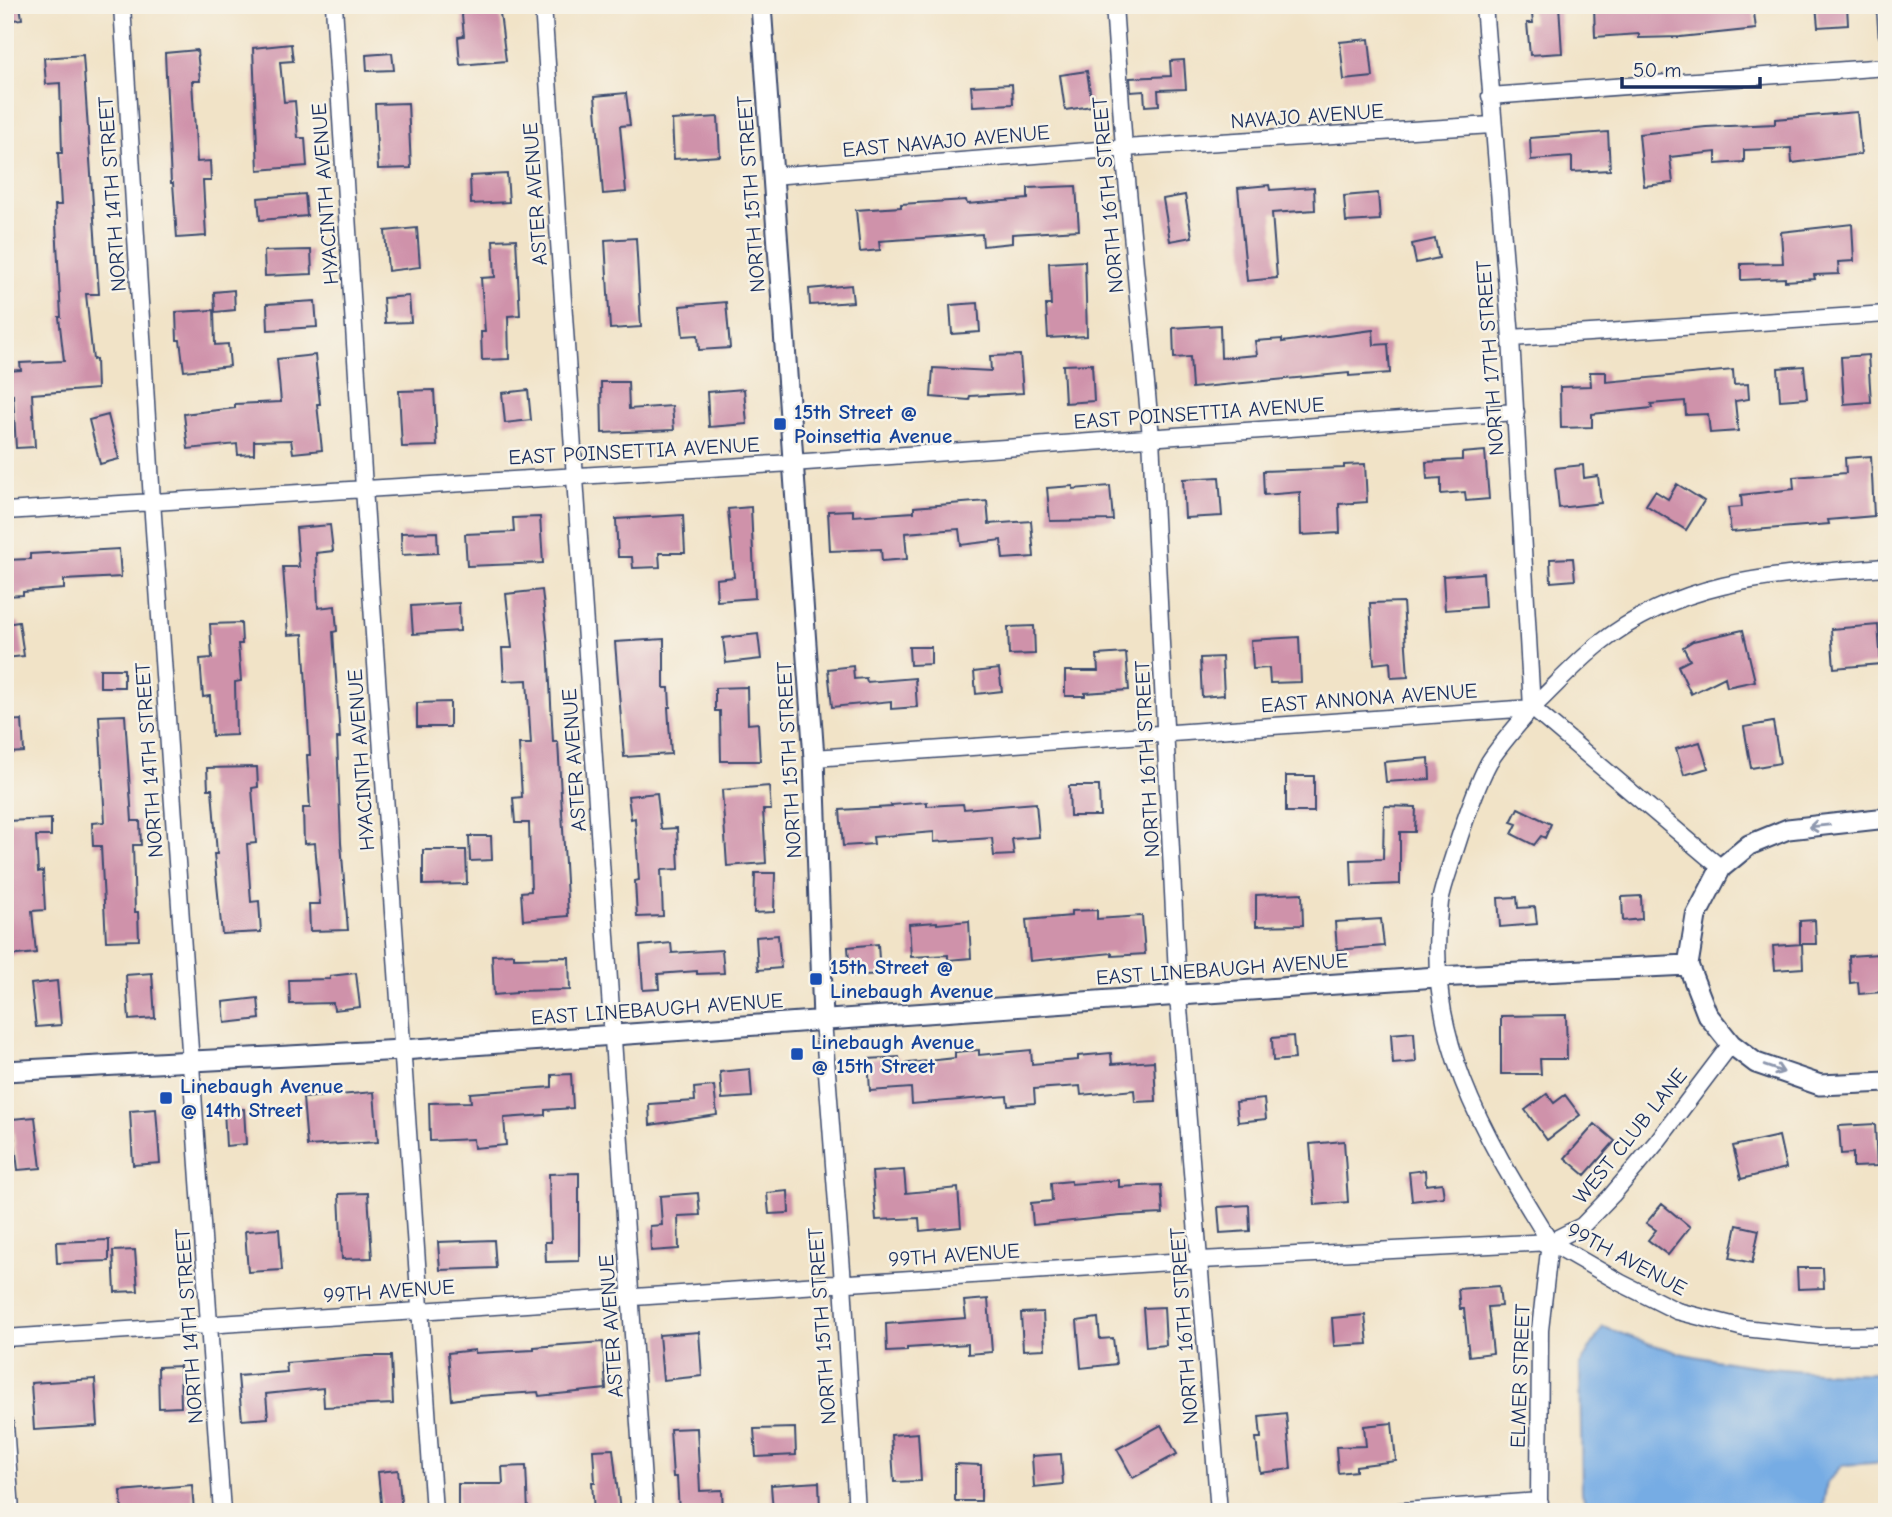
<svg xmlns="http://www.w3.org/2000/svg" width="1892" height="1517" viewBox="0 0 1892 1517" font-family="'Comic Neue',sans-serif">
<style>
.water{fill:#76ace4;stroke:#486ea1;stroke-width:2}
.building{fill:#cf92aa}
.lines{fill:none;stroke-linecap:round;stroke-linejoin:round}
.minor-casing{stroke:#3b4a6e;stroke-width:19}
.tertiary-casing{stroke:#3b4a6e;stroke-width:23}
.minor{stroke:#fff;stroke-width:16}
.tertiary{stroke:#fff;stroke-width:19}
.oneway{stroke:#8d97ae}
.transit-dot{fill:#1a4fb4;stroke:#f7f3e8;stroke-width:2.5}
.labels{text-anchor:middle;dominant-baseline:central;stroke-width:5;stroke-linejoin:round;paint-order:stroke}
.street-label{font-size:21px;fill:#1b2f5e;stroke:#f7f3e8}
.transit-label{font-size:21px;font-weight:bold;fill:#164399;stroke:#f7f3e8;text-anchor:start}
</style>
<rect width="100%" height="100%" fill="#f7f3e8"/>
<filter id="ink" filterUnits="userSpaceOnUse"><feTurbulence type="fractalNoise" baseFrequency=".0143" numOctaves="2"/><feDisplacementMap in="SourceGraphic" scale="14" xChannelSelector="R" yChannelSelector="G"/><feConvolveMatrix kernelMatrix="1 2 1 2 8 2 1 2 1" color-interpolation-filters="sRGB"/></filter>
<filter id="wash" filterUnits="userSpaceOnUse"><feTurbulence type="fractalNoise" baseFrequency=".00686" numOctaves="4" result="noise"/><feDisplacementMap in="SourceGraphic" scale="28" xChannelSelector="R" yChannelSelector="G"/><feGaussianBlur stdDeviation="1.57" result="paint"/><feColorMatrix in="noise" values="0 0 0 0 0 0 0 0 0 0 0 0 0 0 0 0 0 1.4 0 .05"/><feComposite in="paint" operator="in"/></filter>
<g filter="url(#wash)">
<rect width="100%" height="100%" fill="#f1e3c7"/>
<path class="water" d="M1603,1327C1629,1336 1657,1347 1684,1354C1751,1368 1819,1375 1887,1373V1462L1842,1465L1827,1482L1822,1512H1589L1582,1493L1580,1365Z"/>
<g id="blocks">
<path class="building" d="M5,5H20L22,19L5,21Z
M461,5H499L506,61L460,65L458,37L464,36Z
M1531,5H1559L1562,53L1530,55L1527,23H1533Z
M1594,5H1626L1627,11L1678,9V5H1753L1756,29L1680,37L1639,38V34L1595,37Z
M1816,5H1847L1848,25L1818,27Z
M1369,39L1373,77L1344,80L1340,42Z
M291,44L293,61L280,62L284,102L295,101L298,138H305L307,166L258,170L253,48Z
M197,50L200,81H192L197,162L210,161L211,181H203L206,236L177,238L173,183H171L165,53Z
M392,53L394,70L367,71L366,55Z
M83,55L99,294H86L93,360L96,359L97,389L32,394L35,447L16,448L13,395L5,396V371L21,370L20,363L64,361L59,317H61L55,205H61L58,153H62L60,83L46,84L44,58Z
M1184,60L1186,89L1158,90L1159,105L1145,106L1144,91L1131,92L1130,78L1171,76L1170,61Z
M1087,71L1092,106L1065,110L1060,75Z
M1012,84L1013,104L973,106L971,86Z
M626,93L630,125L620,126L626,192L603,194L595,96Z
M408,103L411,168L378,169L375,104Z
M1857,112L1861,154L1792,163L1791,148L1744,150V162L1716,164V152L1670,157L1673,183L1644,186L1639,134L1706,127L1775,124V119Z
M718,117L720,156L674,159L672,120Z
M1608,132L1610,170L1572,172V157L1531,160L1530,138Z
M507,174L509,202L471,204L470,176Z
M1269,185L1270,190L1314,187L1315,210L1272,213L1277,278L1247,281L1238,188Z
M1076,186L1079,230L1012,234V243L983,246L982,234L879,241L880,250L860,252L856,210L901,207V204L966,200L967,204L1028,199V188Z
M1378,193L1380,220L1346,222L1344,196Z
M305,194L307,216L260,220L258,198Z
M1185,195L1192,237L1170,241L1163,199Z
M1852,224L1854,261L1838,262L1839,274L1814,275L1815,279L1785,281V278L1741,280V264L1783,263L1781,232Z
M417,228L420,267L388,271L385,231Z
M636,238L641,327L610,329L605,240Z
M516,239L520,315L508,316L509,359L482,360L481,332H485L481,278L495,277L493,240Z
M1435,239L1439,258L1416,263L1412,244Z
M311,250L312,274L265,276L264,251Z
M1085,261L1087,336L1048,338L1046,305H1051L1049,263Z
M851,285L853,302L810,305L809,289Z
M234,290L235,310L215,312L214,292Z
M409,296L411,322L385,323L383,298Z
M315,301L317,327L268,330L267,304Z
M726,302L730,348L699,350L698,335L683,336L680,306Z
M978,303L980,332L952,334L950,305Z
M214,310L215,345L228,344L230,366L184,371L180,340H177L176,312Z
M1220,325L1221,358L1257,355L1255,341L1282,339V342L1373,330L1374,345L1388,344L1390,373L1349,376V373L1192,388L1190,357L1174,358L1173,328Z
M315,355L320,404H317L322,450L293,453L291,440L254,441V454L238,455L237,444L188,449L184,414L235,408V404L281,402L277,359Z
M1020,355L1023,393L970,396L969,400L931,397L933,368L991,371L990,356Z
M1868,355L1871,402L1844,404L1841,357Z
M1092,364L1094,401L1065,403L1063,365Z
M1804,366L1807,398L1780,400L1778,368Z
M1733,370L1734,385L1748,384L1749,399L1735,401L1738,431L1710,433L1708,414L1686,415L1685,401L1651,404L1652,408L1592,414V427L1561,428L1560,387L1591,386L1590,372H1606V382Z
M601,382H628L629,409L672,406L674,430L602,433Z
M744,389L747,424L709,427L707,392Z
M434,390L437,446L402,447L399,391Z
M528,390L531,420L505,423L502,393Z
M108,415L119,459L100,464L89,420Z
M1485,451L1489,499L1466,501L1465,492L1441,494V478L1427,479L1426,462L1462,460V453Z
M1871,456L1874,516L1828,520L1829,524L1731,532L1728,508L1742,507L1741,495L1794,489L1793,477L1846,473L1845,458Z
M1365,464L1367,502L1339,504L1340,533L1301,535L1300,492L1264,495L1263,471L1344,468V465Z
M1583,465L1584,478L1598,476L1601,503L1559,508L1555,468Z
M1219,477L1222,516L1185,518L1183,479Z
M1677,484L1704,501L1686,530L1646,505L1655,491L1668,499Z
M1073,486V489L1110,486L1113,520L1050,521L1047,488Z
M987,501L989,524L1031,521L1034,557L1003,559L1001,540L961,545L959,529L905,533L907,559L882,561L881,549L830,551L828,511L853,510V516L914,512V507Z
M751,507L755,598L717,601L716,579L734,577L728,509Z
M683,515L685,553H659L660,567L633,568L632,557H618L616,519Z
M540,517L543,563L467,566L465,534L514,532L513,518Z
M330,525L333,551L316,553L318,608L335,606L337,631L333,632L340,738H337L341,843L348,930L310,931L309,904H320L315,843L304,844L303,808H310L307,755H310L303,634L288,635L283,567H299L296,528Z
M437,532L438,553L402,555L401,533Z
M119,549L121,577L64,580V589L23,592V595L5,596V560L30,559V554Z
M1573,558L1575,580L1551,582L1550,559Z
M1483,573L1485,607L1445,610L1443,576Z
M542,590L548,645L553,742H558L568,916L523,920L521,892L531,891L529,823H515L513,798L522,797L519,744H531L527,680L504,681L502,648H512L506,594Z
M1403,602L1408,677L1391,678L1390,662L1374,664L1370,603Z
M459,603L460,631L413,634L411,606Z
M19,622L24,656L5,658V624Z
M241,623L242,644H238L241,681L235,682L236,735L212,736L210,696L203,697L200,659L212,658L210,624Z
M1878,625L1881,664L1834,668L1831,629Z
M1034,626L1035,654L1009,655L1008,627Z
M1743,630L1755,681L1727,687L1725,677L1691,694L1678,666L1690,660L1683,647L1693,641Z
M758,634L761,659L726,663L723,638Z
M1299,637L1301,682L1270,683L1269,668L1253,669L1251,640Z
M664,639V688H669L670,707H668L671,754L624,757L615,642Z
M909,647H931V664L910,665Z
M1126,653L1129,690L1085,693V696H1065V671H1098L1097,655Z
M1222,657L1224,695L1202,697L1200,658Z
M853,666L854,679L866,678L867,682L915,678L917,707L891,709V701L832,707L828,669Z
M100,669H124V687H100Z
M999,669L1002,691L976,694L974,672Z
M747,687L748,724L758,723L760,761H721L720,711H715V688Z
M450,702V727H417V703Z
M125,715L132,821H140L141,845H133L135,912H138L139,940L106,941L101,846H93L92,823L105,822L99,716Z
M22,720L24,752L8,753L6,721Z
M1773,722L1780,763L1751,768L1744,727Z
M1700,742L1708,768L1684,775L1676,749Z
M1429,758L1430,779L1386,782L1384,762Z
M257,767L258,787L252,788L256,843L247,844L251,902L259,901L261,932L222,934L214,854H217L212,789H208L207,768Z
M1286,776H1314V812H1286Z
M769,786L771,810H763L766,863L727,866L722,790Z
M1069,786H1099L1100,816H1070Z
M657,793L661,829L677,828L679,869L661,870L663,916L637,917L635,881L639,880L635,818L631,819L628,796Z
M927,802V806L963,804L964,809L1036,803L1039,837L1012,839L1014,855L994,856L992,838L934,842V832L873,837L874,844L843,846L840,810L892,807L891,805Z
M1384,806L1416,807L1415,832H1400V884L1352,886L1351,860L1383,859Z
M1518,808L1551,824L1545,838L1541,836L1534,845L1512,834L1517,824L1511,822Z
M51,819V836H36L38,872L43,871L45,910L32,911L36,953L8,956L5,933V873H8L6,821Z
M469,836H491L492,860L470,861Z
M423,850H466L467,884L423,885Z
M755,873H775L774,912L754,913Z
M1302,893L1303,925L1256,926V895Z
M1641,896L1642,919L1623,921L1622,897Z
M1517,897L1518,908L1535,907L1537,924L1500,927L1498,898Z
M1097,910V919L1142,916L1145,954L1112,956V953L1030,961L1026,920L1071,916V911Z
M1381,919L1384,946L1337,950L1335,922Z
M1815,920L1816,944H1800V921Z
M969,921L971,958L948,960V955L911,957L909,924L937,922V924Z
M778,935L781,968L758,970L756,937Z
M671,943L672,953L722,950L724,973L697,974V971L658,974L659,989L643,990L640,946Z
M878,944L880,974L850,976L848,947Z
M1802,944L1803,968L1775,970L1773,946Z
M514,954V958L569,957L570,990L516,991V993L494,995L492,955Z
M1879,954L1882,992L1859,994L1858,982L1850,983L1849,956Z
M152,973L155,1018L129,1020L126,975Z
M356,973L360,1007L334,1010L333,1003L290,1004L289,980L330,979V976Z
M57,981L61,1025L36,1027L31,984Z
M258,998L260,1019L225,1023L223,1002Z
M1566,1015L1567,1059H1540L1541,1074H1501V1016Z
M1414,1032L1416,1062L1393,1064L1391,1034Z
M1293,1036L1295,1059L1273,1061L1272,1038Z
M979,1050V1055L1031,1050L1032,1064L1078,1060V1056L1111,1053L1112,1064L1154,1061L1156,1101L1135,1102L1134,1090L1081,1095L1080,1086L1034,1089L1035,1103L1008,1105L1007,1096L912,1104L911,1088L870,1091L868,1059L899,1057L900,1064L955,1058V1052Z
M750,1069L752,1097L722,1099L720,1072Z
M571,1074L573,1108L545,1110V1115L504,1118L506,1145L474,1148L473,1139L430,1141L429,1103L471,1102L470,1093L552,1087V1075Z
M714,1086L717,1115L650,1125L649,1104L695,1101L694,1088Z
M374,1092L378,1142L307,1146L303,1098Z
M1547,1094L1554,1103L1565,1095L1580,1115L1547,1140L1525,1110Z
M1264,1099L1266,1119L1238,1122L1236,1102Z
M156,1109L160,1163L133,1165L130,1111Z
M244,1109L246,1144L226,1146L224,1110Z
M35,1117L41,1168L18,1170L12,1119Z
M1595,1124L1615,1141L1585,1175L1565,1158Z
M1875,1124L1877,1166L1853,1167V1153L1841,1154L1839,1126Z
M1779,1136L1786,1168L1741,1179L1733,1146Z
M1344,1141L1348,1202L1315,1205L1310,1144Z
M904,1170L906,1193L958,1188L961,1227L920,1231L919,1218L876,1220L872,1172Z
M1425,1170L1426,1185L1442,1183L1444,1197L1412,1201L1409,1172Z
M579,1173V1261L546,1262L545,1242H551L549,1174Z
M1119,1180V1187L1161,1185L1163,1214L1121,1216L1033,1225L1031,1203L1052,1201L1051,1183L1071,1181V1184Z
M788,1191L789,1213L769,1214L767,1193Z
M368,1193L372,1258L342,1259L339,1194Z
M698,1193L700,1215L678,1216L679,1249L651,1251L650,1226L662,1225L660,1196Z
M1662,1204L1690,1227L1668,1255L1648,1240L1656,1230L1646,1223Z
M1249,1205L1250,1231L1220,1233L1218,1207Z
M1737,1225L1759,1230L1752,1263L1730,1258Z
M279,1229L282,1270L248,1272L245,1231Z
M109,1240V1261L57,1263L56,1242Z
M494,1240L496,1268L440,1270L438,1242Z
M135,1250L138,1291L115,1292L113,1251Z
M1797,1268H1823L1824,1288L1798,1289Z
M1499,1286L1501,1306L1488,1307L1493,1353L1469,1356L1464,1309H1460L1458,1289Z
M988,1299L992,1352L968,1354V1344L907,1348V1351L887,1352L886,1324L966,1318L964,1301Z
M1164,1307L1166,1345L1146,1347L1143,1308Z
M1043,1312L1045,1349L1023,1350L1021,1313Z
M1365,1315L1368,1344L1334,1346L1332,1318Z
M1098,1318L1100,1339L1113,1338L1116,1364L1081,1368L1077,1321Z
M699,1332L702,1376L663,1380L659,1335Z
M603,1342L606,1389L539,1396L538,1392L478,1396L452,1400L448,1353L475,1350V1353L534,1350V1347Z
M366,1356H391L393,1404L324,1407L323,1388L266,1394L268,1418L242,1420L238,1376L287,1372L286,1363Z
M180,1366L181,1407L159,1408L158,1367Z
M95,1379L98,1426L34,1430L31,1383Z
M1286,1413L1291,1469L1260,1473L1256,1438H1261L1259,1416Z
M1392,1423L1396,1461L1356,1466V1471L1338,1473L1336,1447L1366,1446L1364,1426Z
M1161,1425L1177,1454L1133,1478L1117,1449Z
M697,1428L700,1491L722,1490L723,1512H679L677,1477H673L670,1429Z
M795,1428L796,1455L756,1457L754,1429Z
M918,1433L921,1481L894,1482L891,1435Z
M613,1449L620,1512H594L592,1482H595L593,1450Z
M1061,1454L1063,1484L1034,1487L1032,1456Z
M955,1464L981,1465V1501H955Z
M526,1466L528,1512H458V1484H503L502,1467Z
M398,1470L402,1512H382L378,1472Z
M819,1482L820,1510L773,1512L771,1485Z
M192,1485L194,1512H122L121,1491Z"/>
</g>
</g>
<g filter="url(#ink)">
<use href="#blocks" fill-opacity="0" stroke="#3b4a6e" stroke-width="2"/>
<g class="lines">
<defs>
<path id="minor" d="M122,5L152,501L222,1512
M334,5L364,488L434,1512
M543,5L645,1512
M1114,5L1124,148L1151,437L1178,995L1219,1512
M1484,5L1511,338L1532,708C1518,725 1501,743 1489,762C1477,784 1463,826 1455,851C1450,868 1443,885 1440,902C1423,1037 1482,1132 1550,1242
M1885,5L1887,34
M1490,96L1887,67
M772,176L1124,148L1492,125
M1511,338L1887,314
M5,511L792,463L1516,412
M1532,708L1721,868
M814,758L1532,708C1554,687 1575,664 1598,645C1685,576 1781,575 1887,567
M823,1020L843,1283L857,1512
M1550,1242L1582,1226L1612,1195L1656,1143L1731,1044
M5,1338L1201,1260L1550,1242L1621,1283L1677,1311L1744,1328L1819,1336L1887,1335
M5,1424L11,1512
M1390,1512L1539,1501
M1543,1512L1539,1501L1540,1330L1550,1242"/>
<path id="tertiary" d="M761,5L814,758L823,1020
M1688,965L1696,916L1721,868L1749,845L1788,829L1887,818
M1688,965L1707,1014L1731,1044L1756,1063L1820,1085L1887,1082
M5,1071L402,1050L1437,977L1688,965"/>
</defs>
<use href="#minor" class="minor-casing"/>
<use href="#tertiary" class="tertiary-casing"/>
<use href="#minor" class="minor"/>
<use href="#tertiary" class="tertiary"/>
</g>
<defs><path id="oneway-shaft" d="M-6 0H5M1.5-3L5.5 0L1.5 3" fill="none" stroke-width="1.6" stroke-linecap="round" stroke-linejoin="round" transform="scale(1.75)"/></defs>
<g class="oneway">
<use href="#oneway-shaft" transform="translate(1819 826) rotate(174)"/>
<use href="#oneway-shaft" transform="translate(1774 1069) rotate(19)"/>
</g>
</g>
<g class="transit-dot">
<rect x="773" y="417" width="14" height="14" rx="3.5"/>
<rect x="809" y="972" width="14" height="14" rx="3.5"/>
<rect x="790" y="1047" width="14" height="14" rx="3.5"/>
<rect x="159" y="1091" width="14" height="14" rx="3.5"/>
</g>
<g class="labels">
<g class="street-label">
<text transform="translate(1307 116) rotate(-4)">NAVAJO AVENUE</text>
<text transform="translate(946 141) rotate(-5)">EAST NAVAJO AVENUE</text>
<text transform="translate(112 194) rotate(-94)">NORTH 14TH STREET</text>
<text transform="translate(325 194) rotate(-94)">HYACINTH AVENUE</text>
<text transform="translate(535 194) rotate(-94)">ASTER AVENUE</text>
<text transform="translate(751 194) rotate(-94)">NORTH 15TH STREET</text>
<text transform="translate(1108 195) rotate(-95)">NORTH 16TH STREET</text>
<text transform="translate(1490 358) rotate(-94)">NORTH 17TH STREET</text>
<text transform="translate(1199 413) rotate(-4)">EAST POINSETTIA AVENUE</text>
<text transform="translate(634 451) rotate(-3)">EAST POINSETTIA AVENUE</text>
<text transform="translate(1369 698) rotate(-4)">EAST ANNONA AVENUE</text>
<text transform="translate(1147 759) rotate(-93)">NORTH 16TH STREET</text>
<text transform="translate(149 760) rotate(-94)">NORTH 14TH STREET</text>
<text transform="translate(361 760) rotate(-94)">HYACINTH AVENUE</text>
<text transform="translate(574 760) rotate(-94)">ASTER AVENUE</text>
<text transform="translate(789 760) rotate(-93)">NORTH 15TH STREET</text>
<text transform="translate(1222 969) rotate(-4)">EAST LINEBAUGH AVENUE</text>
<text transform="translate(657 1009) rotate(-4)">EAST LINEBAUGH AVENUE</text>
<text transform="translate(1630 1136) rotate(-51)">WEST CLUB LANE</text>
<text transform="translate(954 1255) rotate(-4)">99TH AVENUE</text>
<text transform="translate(1627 1259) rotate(28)">99TH AVENUE</text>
<text transform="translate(389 1291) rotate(-4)">99TH AVENUE</text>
<text transform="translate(189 1326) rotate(-94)">NORTH 14TH STREET</text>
<text transform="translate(611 1326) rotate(-94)">ASTER AVENUE</text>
<text transform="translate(822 1326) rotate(-94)">NORTH 15TH STREET</text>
<text transform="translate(1184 1326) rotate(-94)">NORTH 16TH STREET</text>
<text transform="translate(1520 1376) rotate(-88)">ELMER STREET</text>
</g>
<g class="transit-label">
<text x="794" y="412">15th Street @<tspan x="794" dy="24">Poinsettia Avenue</tspan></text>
<text x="830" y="967">15th Street @<tspan x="830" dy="24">Linebaugh Avenue</tspan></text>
<text x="811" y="1042">Linebaugh Avenue<tspan x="811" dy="24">@ 15th Street</tspan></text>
<text x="180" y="1086">Linebaugh Avenue<tspan x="180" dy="24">@ 14th Street</tspan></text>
</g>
</g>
<rect width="1892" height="1517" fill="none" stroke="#f7f3e8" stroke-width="28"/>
<path d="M1622 77v10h138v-10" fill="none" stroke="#1b2f5e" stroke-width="3.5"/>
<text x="1633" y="77" font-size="21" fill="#1b2f5e" stroke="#f7f3e8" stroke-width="5" paint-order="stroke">50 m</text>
</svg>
